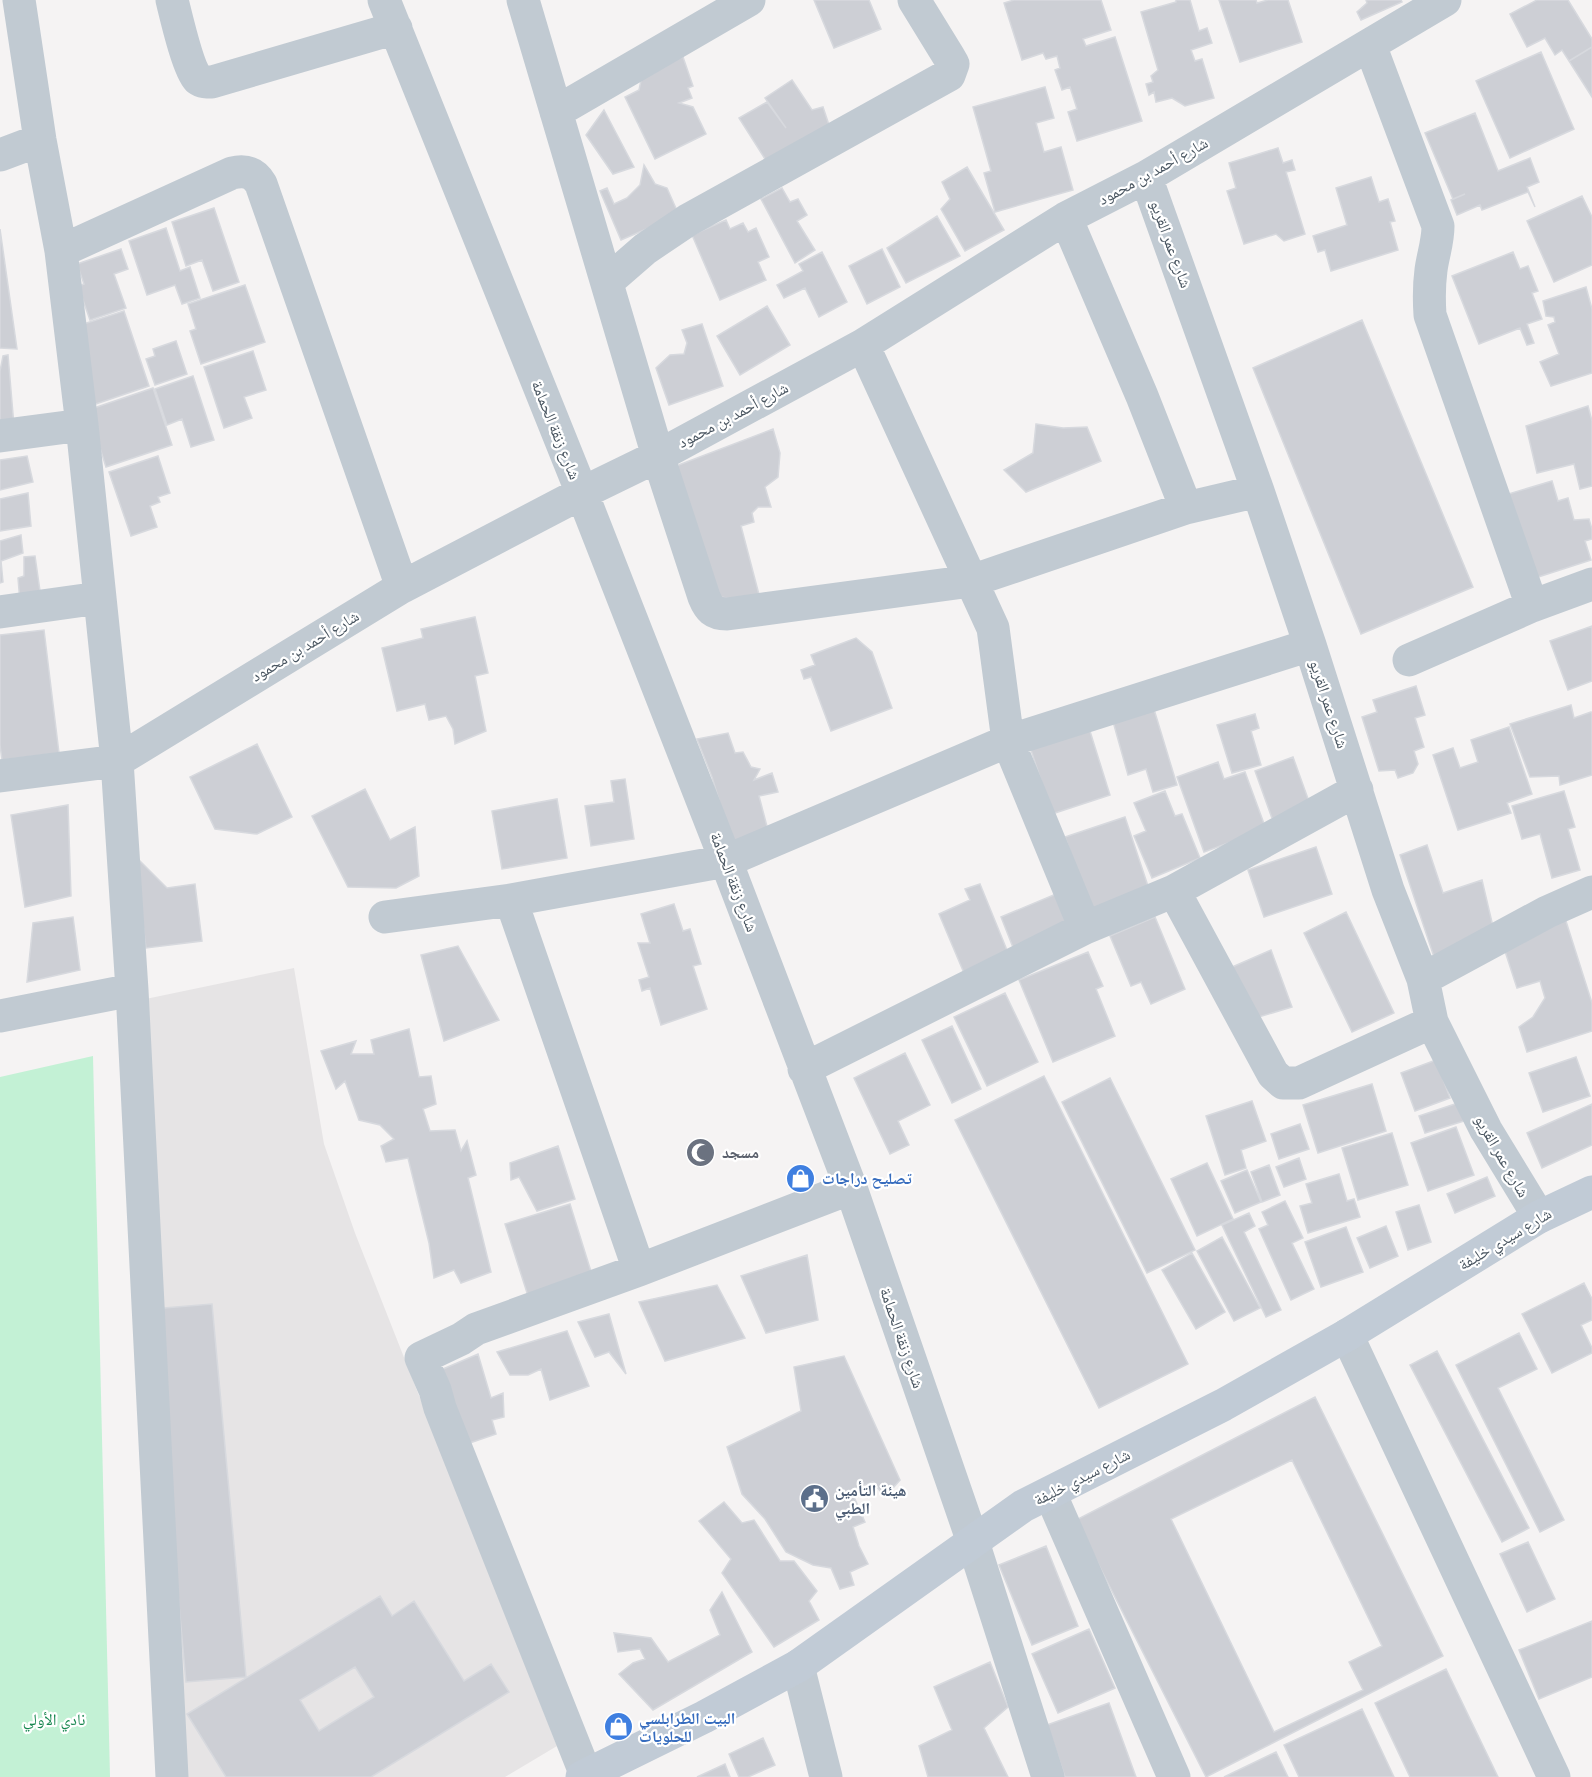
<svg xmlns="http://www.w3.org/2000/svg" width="1592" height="1777" viewBox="0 0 1592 1777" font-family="Karla,'Noto Naskh Arabic',sans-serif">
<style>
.education{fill:#e6e4e5}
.green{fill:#c3f1d5}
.building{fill:#cdcfd5;stroke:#d7d9de;stroke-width:1.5;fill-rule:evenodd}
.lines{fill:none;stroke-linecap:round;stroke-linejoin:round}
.street{stroke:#c1cad2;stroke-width:33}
.secondary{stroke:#c1cbd6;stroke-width:33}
.labels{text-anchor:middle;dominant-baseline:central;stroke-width:4.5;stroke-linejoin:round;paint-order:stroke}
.street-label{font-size:16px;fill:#4a5661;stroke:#fff}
.worship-label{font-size:16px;font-weight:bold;fill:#5b616d;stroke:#fff;text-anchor:start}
.shop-label{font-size:16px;font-weight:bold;fill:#366cbe;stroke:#fff;text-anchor:start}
.service-label{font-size:16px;font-weight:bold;fill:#4e5e75;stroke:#fff;text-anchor:start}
.park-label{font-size:16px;fill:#17864f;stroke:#fff}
</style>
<rect width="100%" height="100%" fill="#f5f3f3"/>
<path class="education" d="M294,968L324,1144L355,1233L557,1746L505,1777H175L136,1001Z"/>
<path class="green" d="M93,1056L110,1777H0V1077Z"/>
<path class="building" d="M814,0H869L881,29L834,48Z
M1014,0H1101L1111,30L1083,39L1086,46L1115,37L1142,121L1077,141L1068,112L1077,109L1070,87L1062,90L1055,70L1060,68L1057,56L1046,59L1043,53L1022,60L1004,3Z
M1176,0H1190L1199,31L1207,28L1212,43L1191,50L1195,61L1202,59L1214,98L1185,106L1172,98L1156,102L1154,92L1149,95L1146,84L1153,82L1151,76L1158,70L1141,12L1176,2Z
M1219,0H1256L1257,3L1268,0H1288L1302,42L1240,62Z
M1366,0H1401L1402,2L1361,20L1357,12L1367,3Z
M1537,0H1568L1592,39V47L1569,61L1562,50L1555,55L1545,38L1527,47L1510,14Z
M1592,47V97L1569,61Z
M1541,52L1574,129L1510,158L1476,81Z
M683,57L693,86L688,88L692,98L679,103L693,107L706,134L655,159L625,97L639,90L643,71Z
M792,80L812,110L823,107L830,128L772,170L739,118L767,102L786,128L765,98Z
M1045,87L1054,118L1036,123L1044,152L1061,147L1073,190L995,212L984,173L991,171L973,107Z
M604,110L634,167L613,174L586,135Z
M1475,113L1498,171L1530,158L1539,182L1527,187L1535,207L1528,192L1482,210L1480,205L1457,215L1451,200L1465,194L1453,199L1425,133Z
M1278,148L1283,163L1292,160L1295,170L1286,172L1305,234L1284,241L1276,234L1244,244L1227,191L1236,188L1229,163Z
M644,165L655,184L667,188L679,215L621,240L600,191L607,188L614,204L627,198L640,185Z
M967,167L1004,230L965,251L941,209L950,199L942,182Z
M1371,177L1379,202L1388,199L1395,221L1390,222L1398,250L1331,271L1325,250L1318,252L1313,236L1347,225L1336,188Z
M782,188L790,202L798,199L807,215L797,221L815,250L795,263L761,199Z
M1582,196L1592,217V265L1554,282L1527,221Z
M214,208L239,282L213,291L202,260L186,266L172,222Z
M937,216L960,256L906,283L887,248Z
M726,220L730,229L743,223L748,232L756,228L769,257L758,262L766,280L720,300L692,235Z
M166,228L180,271L190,267L200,298L182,304L175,285L147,295L129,241Z
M0,229L17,349L0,348Z
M121,249L128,269L114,274L126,308L90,320L78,286L84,284L77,264Z
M882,249L900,287L867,304L849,266Z
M822,252L847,302L819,317L805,288L784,298L777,285L803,271L799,264Z
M1513,252L1520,269L1528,266L1538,291L1532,293L1542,319L1527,324L1534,343L1527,345L1520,328L1479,344L1452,276Z
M245,285L265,342L201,364L190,331L196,329L188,304Z
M1586,287L1592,309V373L1551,386L1540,362L1559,354L1548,325L1555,322L1554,317L1546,316L1543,301Z
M767,306L790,345L740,375L717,336Z
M124,311L149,386L84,408L71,328Z
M1362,320L1473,587L1361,634L1253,368Z
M702,324L723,386L669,405L656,368L670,355L684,354L687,343L682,330Z
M176,341L187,374L155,385L146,359L155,356L153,349Z
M253,351L266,390L244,397L252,418L224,428L204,367Z
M8,355L14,426L0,429V371L3,356Z
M193,376L214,440L191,447L182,419L167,425L155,389Z
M153,388L172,445L106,467L88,410Z
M1588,406L1592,421V486L1580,489L1574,464L1537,473L1526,426Z
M1036,424L1063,428L1087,427L1101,461L1026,492L1004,470L1033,453Z
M773,429L780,453L778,477L765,487L771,507H758L752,513L754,522L741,526L762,606L717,596L676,466Z
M27,456L33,482L0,490V460Z
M158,456L170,493L158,497L160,502L150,506L157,527L131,536L109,472Z
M1552,481L1558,501L1568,498L1574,520L1589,519L1592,529V539L1585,541L1591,560L1535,578L1492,499Z
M28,493L31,526L0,531V499Z
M21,535L23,553L1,561L3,582L0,583V541Z
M35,556L41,598L20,602L18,578L24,576V557Z
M475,617L488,673L475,676L486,731L455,744L453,729L446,716L429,720L425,704L397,711L382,648L423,638L421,629Z
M1592,626V681L1568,690L1550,641Z
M44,630L59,753L2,760L0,745V635Z
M856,638L872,652L892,708L831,731L811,677L804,679L801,670L815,665L811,655Z
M1416,686L1425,715L1415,718L1424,747L1414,751L1418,764L1413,773L1398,778L1395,770L1379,771L1362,717L1377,712L1373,700Z
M1571,705L1574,718L1591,712L1592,714V775L1560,785L1559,776L1530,777L1510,724Z
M1153,706L1177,785L1153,792L1146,769L1128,775L1112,718Z
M1255,714L1259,728L1251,731L1261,765L1232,773L1217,725Z
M1509,727L1532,794L1507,803L1511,813L1458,830L1433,755L1453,748L1460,768L1478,762L1471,740Z
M1089,728L1110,795L1052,814L1030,747Z
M728,733L735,753L743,752L751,767L760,769L754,780L772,773L778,792L759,796L769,834L733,847L712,777L697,739Z
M257,744L292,817L257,834L215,829L190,777Z
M1293,757L1311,807L1273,821L1255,771Z
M1218,762L1224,779L1245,772L1266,829L1204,852L1177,777Z
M625,779L634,839L591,846L585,806L614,802L611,781Z
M365,789L390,840L415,827L419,876L396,888L348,887L312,816Z
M1165,791L1175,816L1182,814L1200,858L1152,878L1134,836L1146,831L1134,803Z
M1564,791L1575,827L1568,829L1580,870L1552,878L1540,834L1522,839L1512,806Z
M557,799L567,858L502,869L492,811Z
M68,805L71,896L25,907L11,815Z
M1125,817L1151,895L1093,919L1065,837Z
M1427,845L1443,893L1482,880L1495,935L1435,960L1400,855Z
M1316,847L1332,894L1264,917L1248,870Z
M134,855L167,888L195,884L202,941L146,948Z
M980,884L1009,955L964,973L939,914L970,900L965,889Z
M1056,894L1069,927L1014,950L1001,917Z
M674,904L683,931L690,929L701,964L693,966L707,1009L661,1025L650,988L642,991L639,980L649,977L638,943H650L641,914Z
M1346,912L1394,1013L1352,1032L1304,933Z
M73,917L80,970L27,982L33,923Z
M1155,917L1185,989L1151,1004L1141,982L1131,986L1110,936Z
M1565,918L1592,1003V1031L1527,1052L1519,1027L1533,1017L1545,998L1540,981L1517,988L1501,939Z
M458,946L499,1020L444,1041L421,955Z
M1271,950L1292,1007L1232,1025L1223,971Z
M1088,952L1103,986L1096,989L1115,1036L1053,1062L1019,980Z
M1005,993L1038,1062L987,1086L954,1017Z
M952,1026L981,1089L952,1103L922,1040Z
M409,1029L419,1077L431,1076L436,1104L423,1109L430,1131L455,1130L461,1151L467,1141L476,1175L468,1178L491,1272L461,1283L454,1270L434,1278L429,1243L408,1158L386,1162L381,1146L394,1139L380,1125L359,1120L345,1081L336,1089L321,1051L356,1041L351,1054H374L371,1040Z
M905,1053L930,1105L898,1121L909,1145L890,1154L854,1078Z
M1576,1057L1590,1096L1543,1112L1529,1073Z
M1436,1060L1450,1098L1415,1111L1401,1073Z
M1044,1076L1188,1364L1099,1408L955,1120Z
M1110,1078L1195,1250L1147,1273L1062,1102Z
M1372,1084L1386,1131L1318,1153L1303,1105Z
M1252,1101L1266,1141L1241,1150L1246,1168L1225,1175L1206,1116Z
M1458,1103L1464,1121L1425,1133L1419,1116Z
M1592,1104V1145L1542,1168L1527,1133Z
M1300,1124L1309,1149L1279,1159L1271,1134Z
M1456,1127L1474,1175L1428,1191L1411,1143Z
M1392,1133L1408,1185L1358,1200L1342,1148Z
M558,1146L575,1199L537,1211L519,1177L511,1180L510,1163Z
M1299,1158L1306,1179L1284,1187L1276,1167Z
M1207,1163L1233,1219L1197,1236L1171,1179Z
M1269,1165L1280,1195L1262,1202L1251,1172Z
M1247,1170L1261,1202L1235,1213L1221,1181Z
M1339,1174L1347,1201L1354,1199L1360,1217L1308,1233L1300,1206L1312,1203L1306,1184Z
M1487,1177L1495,1196L1455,1213L1447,1194Z
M1285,1201L1303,1238L1292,1243L1314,1289L1291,1300L1259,1229L1268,1225L1262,1212Z
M570,1204L593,1278L529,1299L505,1224Z
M1419,1205L1431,1242L1408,1250L1396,1212Z
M1249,1213L1255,1226L1244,1232L1281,1310L1266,1317L1222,1225Z
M1386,1226L1398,1256L1370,1268L1357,1238Z
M1346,1227L1363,1272L1321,1287L1305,1242Z
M1222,1237L1260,1308L1234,1321L1197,1251Z
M1192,1253L1225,1312L1196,1329L1162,1270Z
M807,1255L818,1320L766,1333L741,1276Z
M1584,1283L1592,1299V1320L1581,1325L1592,1348V1353L1552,1373L1522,1314Z
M717,1285L745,1338L665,1361L639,1302Z
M212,1304L246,1677L186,1682L152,1309Z
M609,1314L626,1374L609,1352L595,1357L578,1322Z
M567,1331L589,1386L550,1400L541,1369L528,1375H510L497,1352Z
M1519,1333L1537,1369L1498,1388L1564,1520L1540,1532L1456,1365Z
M1437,1351L1529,1528L1502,1542L1410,1365Z
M478,1354L491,1398L503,1393L504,1417L492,1420L496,1434L461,1446L436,1372Z
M844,1356L900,1480L885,1497L873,1482L851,1490L865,1522L853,1527L859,1546L868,1564L850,1572L854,1585L840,1589L831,1568L813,1565L786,1552L765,1519L742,1494L727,1447L801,1411L794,1367Z
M1315,1397L1443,1656L1206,1777L1076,1520ZM1292,1460L1382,1646L1349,1662L1363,1690L1274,1732L1171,1519Z
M724,1502L742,1523L754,1520L780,1561H794L817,1591L809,1601L819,1620L774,1647L722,1573L731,1559L699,1521Z
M1528,1542L1555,1599L1527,1612L1500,1554Z
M1046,1546L1078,1626L1032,1645L999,1565Z
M722,1592L752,1652L653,1710L619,1674L633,1663L645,1659L640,1649L618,1652L614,1633L651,1638L668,1662L720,1635L710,1610Z
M380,1596L392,1616L414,1601L464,1681L491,1664L509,1692L371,1777H226L187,1714ZM355,1667L374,1697L319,1731L300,1700Z
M1592,1621V1677L1539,1699L1519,1650Z
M1089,1629L1115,1688L1058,1713L1032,1654Z
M990,1662L1008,1707L984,1728L1008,1777H928L919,1746L952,1730L934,1687Z
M1446,1669L1498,1777H1410L1375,1703Z
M1109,1703L1136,1777H1065L1047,1725Z
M1362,1709L1394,1777H1299L1284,1745Z
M763,1738L775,1765L748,1777H739L729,1754Z
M1276,1752L1288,1777H1224Z
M725,1764L730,1777H697Z"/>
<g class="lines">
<path class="street" d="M19,0L40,140L61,251L82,425L117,761L132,990L172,1777
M172,0C176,16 188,69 198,79C202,82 207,82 212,82L396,28
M384,0L582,493L726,861L851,1188L973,1542L1048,1777
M523,0L658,456L704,597C709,609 713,614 727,614L971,581L1186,508L1258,491
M1370,45L1438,226C1438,242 1433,255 1431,270C1429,285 1429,300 1430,315L1532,606
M556,112L749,0
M0,155L40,140
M1146,177L1258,491L1310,645L1388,890L1423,979L1432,1022L1486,1130L1539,1217
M1066,218L1142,396L1186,508
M61,251L232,173C245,170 254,172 261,184L402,587
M607,282L645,249L688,220L949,75L953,64L949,57L914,0
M863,345L993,628L1008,741L1085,928
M0,436L82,425
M0,612L99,598
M1409,660L1532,606L1592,584
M0,776L117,761L402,587L582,493L658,456L863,345L1066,218L1146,177L1445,0
M1174,891L1273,1074L1283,1083H1299L1432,1022
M511,900L639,1270
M385,917L511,900L726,861L1008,741L1310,645
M1423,979L1547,912L1592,892
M0,1016L132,990
M804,1069L1085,928L1174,891L1357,790
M1347,1335L1554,1777
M1050,1493L1174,1777
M798,1666L826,1777
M586,1775L440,1408L435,1390L421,1358L461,1339L476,1329L639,1270L851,1188"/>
<path class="secondary" d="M582,1777L704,1717L798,1666L1023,1506L1223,1405L1347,1335L1539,1217L1592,1192"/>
</g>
<defs>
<symbol id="mosque-disc" viewBox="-11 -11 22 22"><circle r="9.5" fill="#6b7280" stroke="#fff"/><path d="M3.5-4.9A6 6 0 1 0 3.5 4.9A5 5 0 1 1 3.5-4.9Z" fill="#fff"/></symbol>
<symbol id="shop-disc" viewBox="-11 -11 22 22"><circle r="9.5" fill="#3f7fe0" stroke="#fff"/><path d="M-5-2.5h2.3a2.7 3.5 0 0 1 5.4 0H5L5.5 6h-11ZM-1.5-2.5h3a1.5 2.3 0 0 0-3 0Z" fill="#fff"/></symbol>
<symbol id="civic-disc" viewBox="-11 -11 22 22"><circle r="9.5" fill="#5c6f8a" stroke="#fff"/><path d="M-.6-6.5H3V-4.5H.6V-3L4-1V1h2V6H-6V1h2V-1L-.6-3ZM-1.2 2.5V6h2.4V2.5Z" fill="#fff"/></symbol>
</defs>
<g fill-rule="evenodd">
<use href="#mosque-disc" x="684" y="1136" width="33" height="33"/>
<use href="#shop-disc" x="784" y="1162" width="33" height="33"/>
<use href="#civic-disc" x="798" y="1482" width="33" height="33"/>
<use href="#shop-disc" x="602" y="1710" width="33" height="33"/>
</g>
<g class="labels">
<g class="street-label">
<text transform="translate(1153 171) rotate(-29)">شارع أحمد بن محمود</text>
<text transform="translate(1171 244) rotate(70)">شارع عمر القريو</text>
<text transform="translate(733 415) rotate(-28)">شارع أحمد بن محمود</text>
<text transform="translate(556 430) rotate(68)">شارع زنقة الحمامة</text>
<text transform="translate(305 646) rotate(-31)">شارع أحمد بن محمود</text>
<text transform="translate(1329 704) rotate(72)">شارع عمر القريو</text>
<text transform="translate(734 882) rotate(69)">شارع زنقة الحمامة</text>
<text transform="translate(1502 1156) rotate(60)">شارع عمر القريو</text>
<text transform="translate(1505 1239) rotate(-31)">شارع سيدي خليفة</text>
<text transform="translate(902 1338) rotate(71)">شارع زنقة الحمامة</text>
<text transform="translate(1082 1477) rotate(-27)">شارع سيدي خليفة</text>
</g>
<g class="worship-label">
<text x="722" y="1152">مسجد</text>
</g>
<g class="shop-label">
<text x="822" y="1178">تصليح دراجات</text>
<text x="639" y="1718">البيت الطرابلسي<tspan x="639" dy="18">للحلويات</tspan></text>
</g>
<g class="service-label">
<text x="835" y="1490">هيئة التأمين<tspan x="835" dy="18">الطبي</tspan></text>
</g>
<g class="park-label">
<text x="54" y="1719">نادي الأولي</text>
</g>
</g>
</svg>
